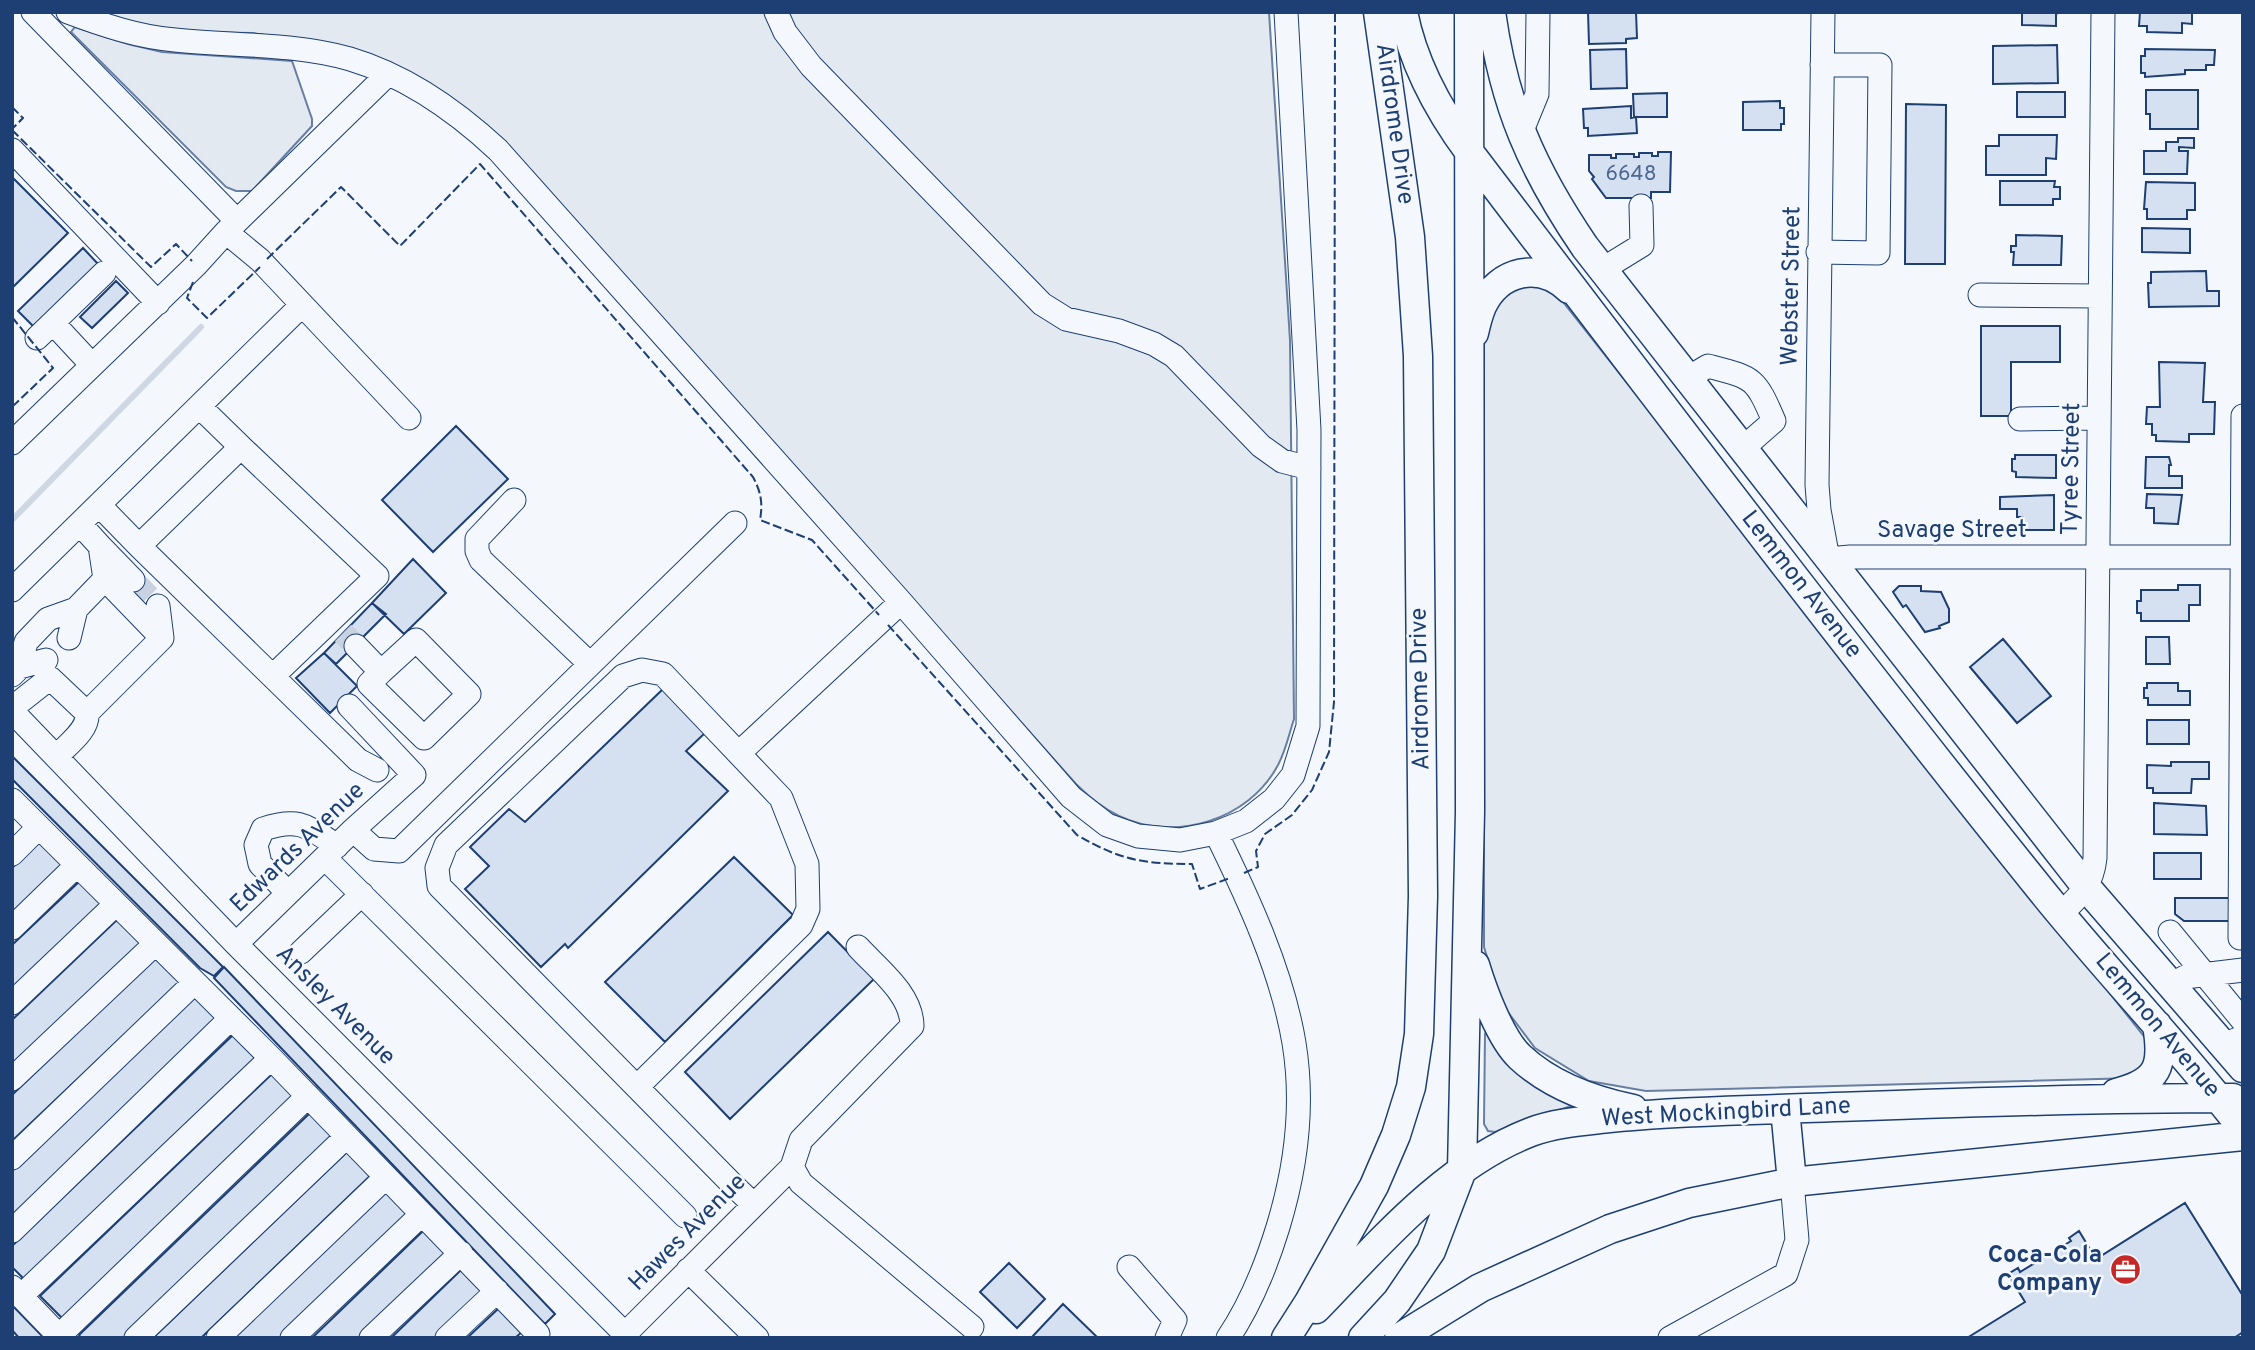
<svg xmlns="http://www.w3.org/2000/svg" width="2255" height="1350" viewBox="0 0 2255 1350" font-family="Overpass,sans-serif">
<style>
.green{fill:#e3e9f0;stroke:#687fa3;stroke-width:2}
.lines{fill:none;stroke-linecap:round;stroke-linejoin:round}
.stream{stroke:#cfd7e4;stroke-width:6}
.building{fill:#d5e0f0;stroke:#1d3f73;stroke-width:2}
.minor-tunnel{stroke:#c9d2e0;stroke-width:23;stroke-dasharray:23 11;stroke-linecap:butt}
.minor-casing{stroke:#1d3f73;stroke-width:25}
.major-casing{stroke:#1d3f73;stroke-width:31}
.minor{stroke:#f4f7fb;stroke-width:23}
.major{stroke:#f4f7fb;stroke-width:28}
.fence{stroke:#1d3f73;stroke-width:2;stroke-dasharray:9 3.5;stroke-linecap:butt}
.labels{text-anchor:middle;dominant-baseline:central;stroke-width:5;stroke-linejoin:round;paint-order:stroke}
.number-label{font-size:21px;fill:#4b6792}
.street-label{font-size:24px;fill:#1d3f73;stroke:#f4f7fb}
.poi-label{font-size:24px;font-weight:bold;fill:#1d3f73;stroke:#f4f7fb;text-anchor:end}
</style>
<rect width="100%" height="100%" fill="#f4f7fb"/>
<path class="green" d="M92,12H1269L1290,340L1294,719C1289,734 1286,750 1278,765C1249,820 1175,843 1119,816C1102,808 1089,797 1076,784L515,153L313,43L253,33L171,32Z
M75,27L128,44L162,52L292,61L312,119V126L252,191H236L226,187L71,32Z
M1520,285L1543,287L1563,302L2146,1039L2147,1060L2136,1078L1646,1091L1589,1081L1535,1048L1501,1003L1484,947V314Z
M1487,1029L1572,1102L1571,1106L1495,1132L1488,1131L1484,1124L1485,1034Z"/>
<g class="lines">
<path class="stream" d="M12,520L201,327"/>
</g>
<path class="building" d="M1588,12H1636L1637,38L1626,39V43L1589,44Z
M2022,12H2060L2056,14V26L2022,25Z
M2140,12H2192V24L2182,23V33L2147,32V26H2139Z
M2057,45L2058,83L1993,84V46Z
M1626,49L1627,88L1591,89L1590,50Z
M2145,49L2215,50L2214,65H2206V70H2185V74L2145,77V73H2141V56H2145Z
M2146,90H2198V129H2150V114H2146Z
M2017,92H2065V117H2017Z
M1667,93V117H1634L1633,94Z
M1780,101V108H1784V124H1781V130H1743V102Z
M1906,104L1946,105L1945,264H1905Z
M1631,106V118L1636,117L1637,133L1588,136V128H1584L1583,109Z
M1999,135H2057L2056,159L2046,158V175H1986V146H1999Z
M2178,138H2194V148L2179,147V151H2188L2187,174H2144V151H2166V142H2178Z
M1658,152H1671L1670,192H1651V198H1606L1592,179L1594,177L1589,171V155H1611V158H1616V154H1634V157H1639V153H1652V156H1658Z
M12,177L68,233L12,288Z
M2000,181H2055L2054,187H2060V199H2053V205H2000Z
M2146,182L2195,183V210H2187V219H2147V209H2144Z
M2142,228L2190,229V253L2142,252Z
M2016,235L2062,236L2061,265H2013L2014,252H2011V246H2016Z
M83,248L99,265L35,328L18,311Z
M2206,271L2207,291H2219V306L2149,307L2148,283H2151V272Z
M116,281L128,293L92,328L80,317Z
M1981,326H2060V362H2011V416H1981Z
M2159,362L2205,363L2203,402H2215L2214,434H2189V442L2156,441V435H2152V424H2146L2147,407H2160Z
M456,426L508,479L433,552L382,500Z
M2015,455H2056V478L2016,477V472L2012,471V459H2015Z
M2146,457H2169L2171,465H2169V476H2182V488H2145Z
M2147,494L2182,495L2178,524L2154,523V508H2146Z
M2054,495V530H2024L2023,517H2017V509H2000V497Z
M413,559L446,593L404,634L372,603Z
M2178,585H2200V605H2189V621H2141V613H2137V601H2141V590H2178Z
M1899,586H1921V591L1941,592L1949,609V622L1939,626L1940,628L1925,632L1906,605L1903,607L1893,592Z
M372,603L386,614L336,664L324,653Z
M2146,637H2169L2170,664H2146Z
M2003,639L2051,696L2017,723L1970,667Z
M324,653L357,686L330,713L296,678Z
M2147,683H2178V691H2190V705H2148V698H2144V688H2147Z
M663,689L706,732L686,751L728,791L568,948L565,944L541,967L465,889L489,866L470,847L509,809L525,822Z
M2147,720H2189V744H2147Z
M12,756L223,967L214,976L200,968L12,779Z
M2171,762H2209V779H2192L2191,793H2153V788H2147V765L2171,766Z
M2154,803L2206,806L2207,835L2154,834Z
M45,837L68,861L12,915V868Z
M2154,853H2201V879H2154Z
M734,857L793,915L665,1042L605,982Z
M82,879L105,903L12,992V945Z
M2175,898H2233V921H2184L2175,914Z
M121,916L145,941L12,1067V1020Z
M828,932L874,979L730,1119L685,1072Z
M156,957L180,982L12,1141V1095Z
M224,967L555,1314L545,1324L214,978Z
M198,994L221,1017L12,1217V1171Z
M235,1033L258,1056L25,1280L12,1267V1246Z
M274,1072L296,1096L63,1319L40,1296Z
M312,1111L335,1135L123,1338H81L79,1335Z
M348,1151L371,1175L201,1338H153Z
M386,1190L409,1214L280,1338H232Z
M2185,1203L2243,1296V1332L2234,1338H1967L2025,1302L2008,1274L2018,1268L2020,1272L2071,1241L2069,1238L2079,1231L2096,1259Z
M424,1230L447,1254L359,1338H312Z
M1009,1263L1045,1299L1017,1328L980,1292Z
M462,1269L485,1293L438,1338H391Z
M1063,1304L1098,1338H1031Z
M12,1305L44,1338H19L12,1330Z
M499,1308L522,1332L515,1338H467Z"/>
<g class="lines">
<path class="minor-tunnel" d="M133,580L158,606
M343,633L356,646"/>
<defs>
<path id="minor" d="M33,12L237,221
M68,12C103,25 138,37 175,40C233,46 293,43 350,59C407,76 455,110 498,150L901,602L1071,797L1107,825L1138,836L1180,840L1216,833L1246,821L1274,799L1293,775L1308,726L1309,430L1286,12
M776,12L785,32L811,66L1042,304L1066,319L1119,331L1154,344L1174,356L1261,446L1282,461L1309,468
M1823,12L1817,485L1819,510L1828,559L1850,557H2243
M1521,133L1537,94L1538,12
M12,150L158,303
M226,232L260,260L409,418
M1818,252L1878,253L1880,65H1822
M1603,269L1642,245L1641,206
M1980,295L2100,296
M53,323L92,365
M37,338L104,273
M1688,378L1708,366C1754,378 1755,377 1774,421L1742,449
M200,407L241,447
M2020,419L2099,418
M12,443L196,265L226,232L388,74
M514,500L477,539V551L481,560L590,664
M99,505L139,546
M80,524L100,546L105,579L162,638L87,713
M100,546L133,580
M12,590L302,305
M158,606L162,638
M69,638L76,609
M356,646L381,672L369,684L424,738L469,694L416,640L381,672
M20,667L46,660
M12,675L20,667L26,642L48,619L76,609L105,579
M273,676L377,576L241,447L139,546L358,760L377,770
M12,708L50,678L87,713C89,730 67,745 57,756
M12,711L236,944L625,1334
M739,753L901,602
M12,800L271,1058L538,1334L535,1338
M353,830L374,849L399,851L735,523
M1216,833C1248,898 1282,971 1294,1043C1304,1104 1296,1168 1278,1227C1266,1266 1251,1304 1228,1338
M12,854L39,827
M325,858L685,1216
M288,893L260,864L256,845L263,829C299,817 307,826 337,846
M2061,914C2079,896 2092,886 2095,858L2103,12
M12,928L77,865
M2170,932L2243,1021
M2240,938L2243,416
M236,944L353,830L414,775L349,706
M301,952L362,894
M2171,985L2185,977L2243,970
M12,1003L116,904
M2223,1045L2243,1037
M12,1079L155,944
M637,1087L801,925L808,909L807,864L781,798L663,674L642,670L623,676L446,845L437,868L439,886L733,1185L754,1205
M12,1158L194,983
M792,1167L801,1183L972,1327
M12,1231L231,1018
M1129,1267L1175,1320L1167,1338
M688,1270L757,1338
M12,1287L61,1338
M21,1296L271,1058
M59,1336L308,1096
M136,1338L346,1137
M218,1338L385,1178
M292,1338L421,1215
M371,1338L461,1253
M447,1338L497,1291
M621,1338L792,1167L801,1140L912,1026C912,994 878,969 858,947
M1670,1338L1786,1274L1797,1240L1792,1182"/>
<path id="major" d="M1403,12C1413,64 1439,111 1470,153C1658,400 1846,648 2041,890C2106,971 2179,1046 2243,1129
M1491,12C1504,106 1532,169 1585,247L2087,888L2243,1068
M1474,333C1476,324 1478,315 1482,306C1499,270 1540,261 1569,289
M1475,965C1483,991 1500,1038 1520,1057C1550,1085 1594,1101 1633,1109
M2116,1093C2159,1082 2164,1066 2157,1025
M1785,1109L1792,1182
M1316,1309C1378,1245 1445,1165 1531,1132C1555,1123 1583,1121 1609,1118C1665,1112 1721,1111 1778,1109C1930,1104 2081,1098 2233,1098
M1286,1338L1309,1302L1374,1186L1396,1135L1411,1087L1419,1034L1423,896L1418,356L1410,237L1378,12
M1363,1338L1397,1301L1431,1251L1462,1170L1470,812L1469,12
M1399,1338L1480,1288L1610,1229L1689,1203L1792,1182L2243,1136"/>
</defs>
<use href="#minor" class="minor-casing"/>
<use href="#major" class="major-casing"/>
<use href="#minor" class="minor"/>
<use href="#major" class="major"/>
<path class="fence" d="M12,107L23,118L12,129
M12,130L151,267L176,244L192,261
M267,259L341,187L400,246L480,164L753,477C761,492 763,503 760,520L812,540L879,615
M193,282L187,298L207,318L260,267
M12,317L53,368L12,407
M888,625L1077,835C1120,860 1143,864 1192,864L1200,889L1230,878
M1244,873L1258,867L1256,851L1265,834L1292,815L1312,790L1329,752L1334,702L1335,12"/>
</g>
<defs>
<symbol id="office-disc" viewBox="-11 -11 22 22"><circle r="9.5" fill="#c62828" stroke="#f4f7fb"/><path d="M-6-3h4V-5.5h4V-3h4V5H-6ZM-1-4.5V-3h2v-1.5ZM-6 0V1H6V0Z" fill="#fff"/></symbol>
</defs>
<g fill-rule="evenodd">
<use href="#office-disc" x="2108" y="1252" width="35" height="35"/>
</g>
<g class="labels">
<g class="number-label">
<text x="1631" y="174">6648</text>
</g>
<g class="street-label">
<text transform="translate(1394 124) rotate(82)">Airdrome Drive</text>
<text transform="translate(1792 286) rotate(-89)">Webster Street</text>
<text transform="translate(2072 469) rotate(-89)">Tyree Street</text>
<text x="1952" y="531">Savage Street</text>
<text transform="translate(1801 585) rotate(52)">Lemmon Avenue</text>
<text transform="translate(1421 689) rotate(-91)">Airdrome Drive</text>
<text transform="translate(298 848) rotate(-44)">Edwards Avenue</text>
<text transform="translate(335 1006) rotate(45)">Ansley Avenue</text>
<text transform="translate(2157 1026) rotate(50)">Lemmon Avenue</text>
<text transform="translate(1726 1113) rotate(-3)">West Mockingbird Lane</text>
<text transform="translate(688 1233) rotate(-45)">Hawes Avenue</text>
</g>
<g class="poi-label">
<text x="2102" y="1256">Coca-Cola<tspan x="2102" dy="28">Company</tspan></text>
</g>
</g>
<rect width="2255" height="1350" fill="none" stroke="#1d3f73" stroke-width="28"/>
</svg>
